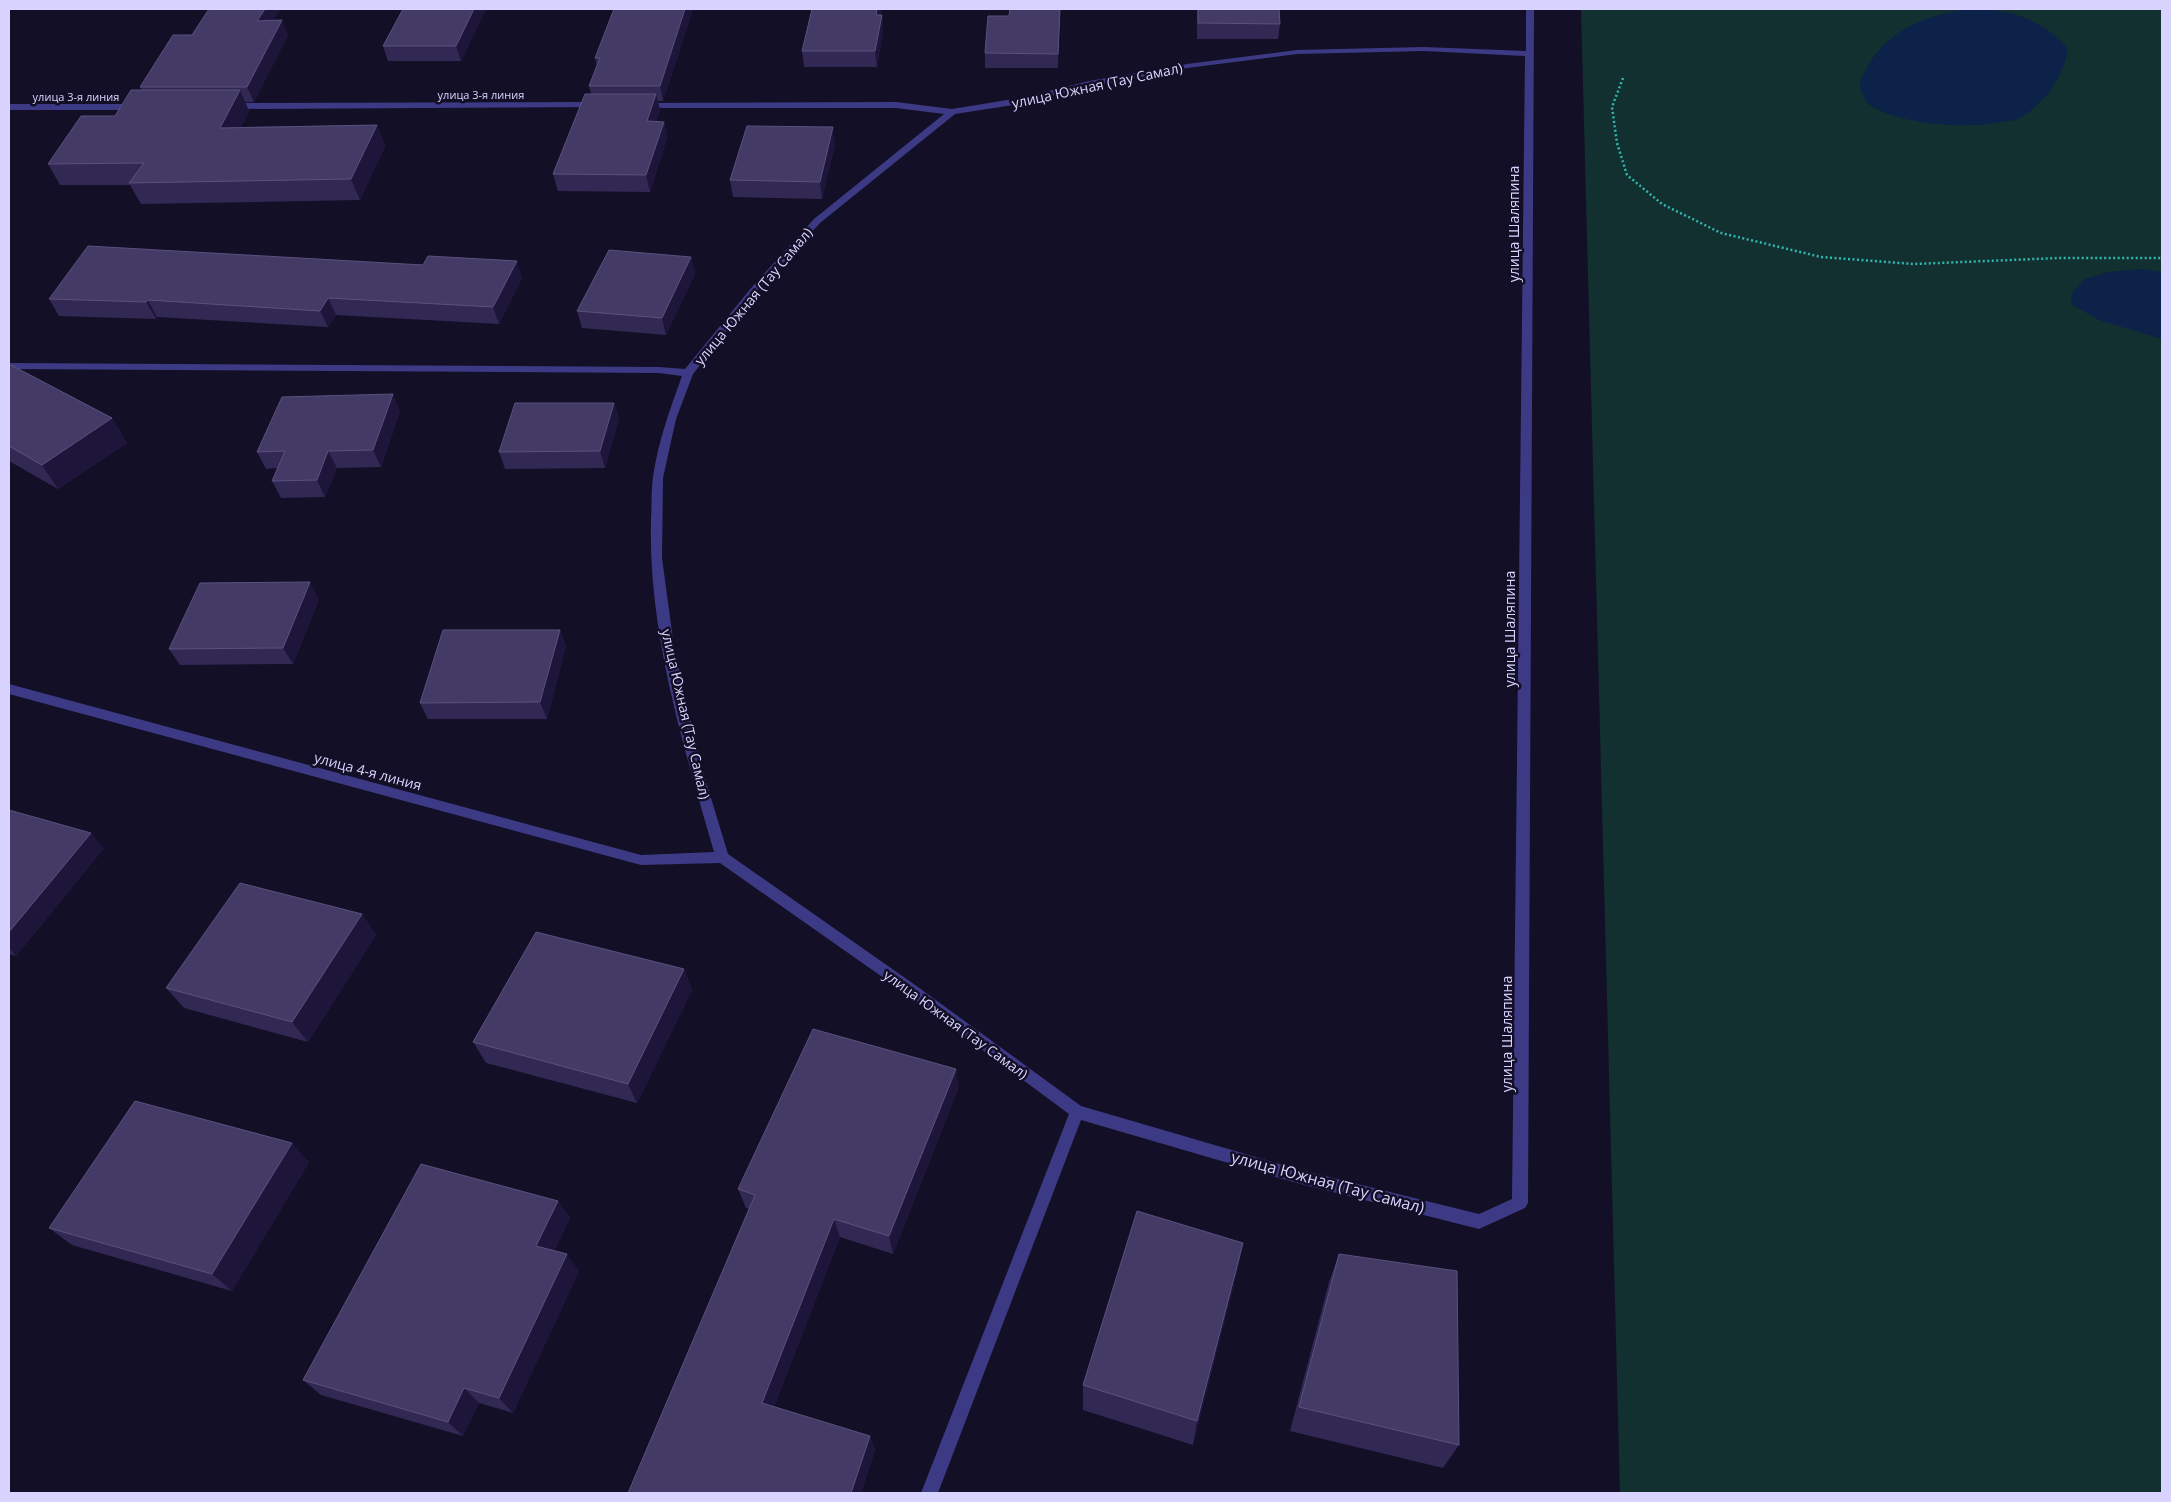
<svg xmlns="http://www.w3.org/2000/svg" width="2171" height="1502" viewBox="0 0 2171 1502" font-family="'Open Sans',sans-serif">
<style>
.green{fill:#12302f}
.water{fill:#0c2248}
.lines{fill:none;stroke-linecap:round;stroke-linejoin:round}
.path{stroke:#2fb8b0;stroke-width:2.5;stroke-dasharray:2 2.5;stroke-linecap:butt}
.minor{fill:#3d3a85;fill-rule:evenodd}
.wall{fill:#312854}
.shaded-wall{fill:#1d163a}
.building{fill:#433a66;stroke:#5a527e}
.labels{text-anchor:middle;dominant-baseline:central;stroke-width:5;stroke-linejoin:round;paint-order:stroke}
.far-street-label{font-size:11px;fill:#d9d4ff;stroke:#130f26}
.street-label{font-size:14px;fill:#d9d4ff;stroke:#130f26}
.near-street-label{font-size:16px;fill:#d9d4ff;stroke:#130f26}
</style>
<rect width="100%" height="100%" fill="#130f26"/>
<path class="green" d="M1581,9H2162V1493H1620Z"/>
<path class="water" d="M1971,9C2012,9 2040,19 2068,48C2063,78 2046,102 2020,118C2015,121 2007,121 2002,122C1965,129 1903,125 1871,106C1865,102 1862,92 1859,86C1875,35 1922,14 1971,9Z
M2142,269L2162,272V339L2099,320L2071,304V294L2085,279L2108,272Z"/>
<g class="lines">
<path class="path" d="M1623,78L1612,107L1617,143L1627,175L1662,204L1721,233L1821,257L1914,264L2059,258H2162"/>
<path class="minor" d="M1526,9H1534L1528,1203L1525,1208L1479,1229L1297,1183L1081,1120L938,1493H921L1069,1114L908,995L720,863L641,865L9,694V684L641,855L714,852C683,744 648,632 651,519C652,505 651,491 653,477C658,442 670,409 682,376L659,373L9,369V363L659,367L685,369L752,287L814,219L944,114L896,108H644L641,107V103L896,102L952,109L1020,98L1089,81L1187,64L1297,50L1424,47L1526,51ZM1424,51L1525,56L1512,1199L1479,1214L1297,1169L1081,1106L918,987L728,854L701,765L674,647L662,558L663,478L676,419L693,374L758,291L820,223L955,114L1020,104L1089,87L1187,68L1297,54Z
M596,102L600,105L599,107L231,109L227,106L231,103Z
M9,104H136L140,107L136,110H9Z"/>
</g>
<path class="wall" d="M486,9L461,61H388L383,46Z
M693,9L663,101H658L660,110L656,122H664L667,138L650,192L558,191L553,174L591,94L589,86L597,67L595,58Z
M1010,9H1060L1058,68H985V53L1009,16Z
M1197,9H1279L1280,24L1278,39H1197Z
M881,15H882L883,30L877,67H804L802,51Z
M273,20L288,35L254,102H245L249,111L241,127L377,125L385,146L360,200L141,204L130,185H60L48,164L115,116L142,90L140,87Z
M835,144L822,199L733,197L730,180Z
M691,257L695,274L666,335L582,328L577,311Z
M522,278L499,324L336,315L328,327L157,317L156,319L59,316L49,299Z
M9,366L112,418L127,443L58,489L9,461Z
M614,403L619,419L605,468L505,469L499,452Z
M400,411L381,467L337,468L325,497L281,498L272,481L278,468L266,469L257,452Z
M319,599L293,664L180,665L169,649Z
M560,630L566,646L547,719H428L420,703Z
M9,810L104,848L16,956L9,954Z
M362,914L376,935L308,1042L184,1008L166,988Z
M684,969L692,990L637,1103L486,1063L473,1042Z
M956,1069L958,1089L893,1254L840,1237L774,1407L870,1436L875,1450L861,1493H628L750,1209L746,1208L738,1189Z
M309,1162L232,1291L72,1245L49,1228Z
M558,1201L570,1218L554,1251L579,1271L513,1413L479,1403L463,1436L321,1395L303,1380Z
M1243,1243L1237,1272L1193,1445L1083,1410V1385Z
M1339,1254L1459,1445L1443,1468L1290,1431L1329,1282Z"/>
<path class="shaded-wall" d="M265,9H281L263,35L257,21Z
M474,9H486L461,61L456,46Z
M685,9H693L663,101L660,86Z
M877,9H882L877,30L876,15Z
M882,15L883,30L877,67L875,51Z
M282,20L288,35L254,102L247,87Z
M240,90L249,111L230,149L220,128Z
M656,94L660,110L651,138L647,121Z
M664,122L667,138L650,192L646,175Z
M377,125L385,146L360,200L351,179Z
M833,127L835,144L822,199L820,182Z
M691,257L695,274L666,335L662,318Z
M517,261L522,278L499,324L493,307Z
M328,298L336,315L328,327L320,311Z
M148,300L157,317L156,319L146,302Z
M393,394L400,411L381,467L373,450Z
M614,403L619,419L605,468L600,451Z
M112,418L127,443L58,489L42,465Z
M328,451L337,468L325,497L317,480Z
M310,582L319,599L293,664L283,648Z
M560,630L566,646L547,719L540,702Z
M91,833L104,848L16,956L9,948V932Z
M362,914L376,935L308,1042L292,1022Z
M684,969L692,990L637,1103L628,1084Z
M956,1069L958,1089L893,1254L889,1236Z
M292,1143L309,1162L232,1291L212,1274Z
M558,1201L570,1218L548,1263L536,1246Z
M834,1219L840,1237L770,1418L762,1403Z
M1243,1243L1237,1272L1193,1445L1197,1421Z
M567,1254L579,1271L513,1413L499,1398Z
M464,1388L479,1403L463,1436L448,1422Z
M870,1436L875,1450L861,1493H851Z"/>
<path class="building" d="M209,9H265L257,21L282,20L247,87H140L173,35H192Z
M403,9H474L456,46H383Z
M614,9H685L660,86H589L600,58H595Z
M812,9H877L876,15H882L875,51H802Z
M1010,9H1060L1058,54L985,53L988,16H1009Z
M1198,9H1279L1280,24L1198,23Z
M131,90H240L220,128L377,125L351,179L129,183L144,163L48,164L81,116H115Z
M585,94H656L647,121L664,122L646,175L553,174Z
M747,126L833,127L820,182L730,180Z
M88,246L423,265L428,256L517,261L493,307L328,298L320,311L148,300L146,302L49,299Z
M609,250L691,257L662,318L577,311Z
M11,365L112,418L42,465L9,446V366Z
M393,394L373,450L328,451L317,480L272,481L285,451L257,452L282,397Z
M515,403H614L600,451L499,452Z
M310,582L283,648L169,649L200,583Z
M443,630H560L540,702L420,703Z
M9,810L91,833L9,932Z
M240,883L362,914L292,1022L166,988Z
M536,932L684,969L628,1084L473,1042Z
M813,1029L956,1069L889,1236L834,1219L762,1403L870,1436L851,1493H628L755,1195L738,1189Z
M135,1101L292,1143L212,1274L49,1228Z
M421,1164L558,1201L536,1246L567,1254L499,1398L464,1388L448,1422L303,1380Z
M1137,1211L1243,1243L1197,1421L1083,1385Z
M1339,1254L1457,1271L1459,1445L1299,1407Z"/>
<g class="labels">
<g class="far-street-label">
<text x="481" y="94">улица 3-я линия</text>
<text x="76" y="96">улица 3-я линия</text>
</g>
<g class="street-label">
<text transform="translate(1097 85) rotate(-12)">улица Южная (Тау Самал)</text>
<text transform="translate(1513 224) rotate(-90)">улица Шаляпина</text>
<text transform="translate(753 296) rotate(-50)">улица Южная (Тау Самал)</text>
<text transform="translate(1509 629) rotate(-90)">улица Шаляпина</text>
<text transform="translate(686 714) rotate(77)">улица Южная (Тау Самал)</text>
<text transform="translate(368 771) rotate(15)">улица 4-я линия</text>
<text transform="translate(956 1024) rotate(36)">улица Южная (Тау Самал)</text>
<text transform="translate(1506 1034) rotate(-90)">улица Шаляпина</text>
</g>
<g class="near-street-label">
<text transform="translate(1328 1182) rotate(15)">улица Южная (Тау Самал)</text>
</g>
</g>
<rect width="2171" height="1502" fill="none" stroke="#d9d4ff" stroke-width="20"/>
</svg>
